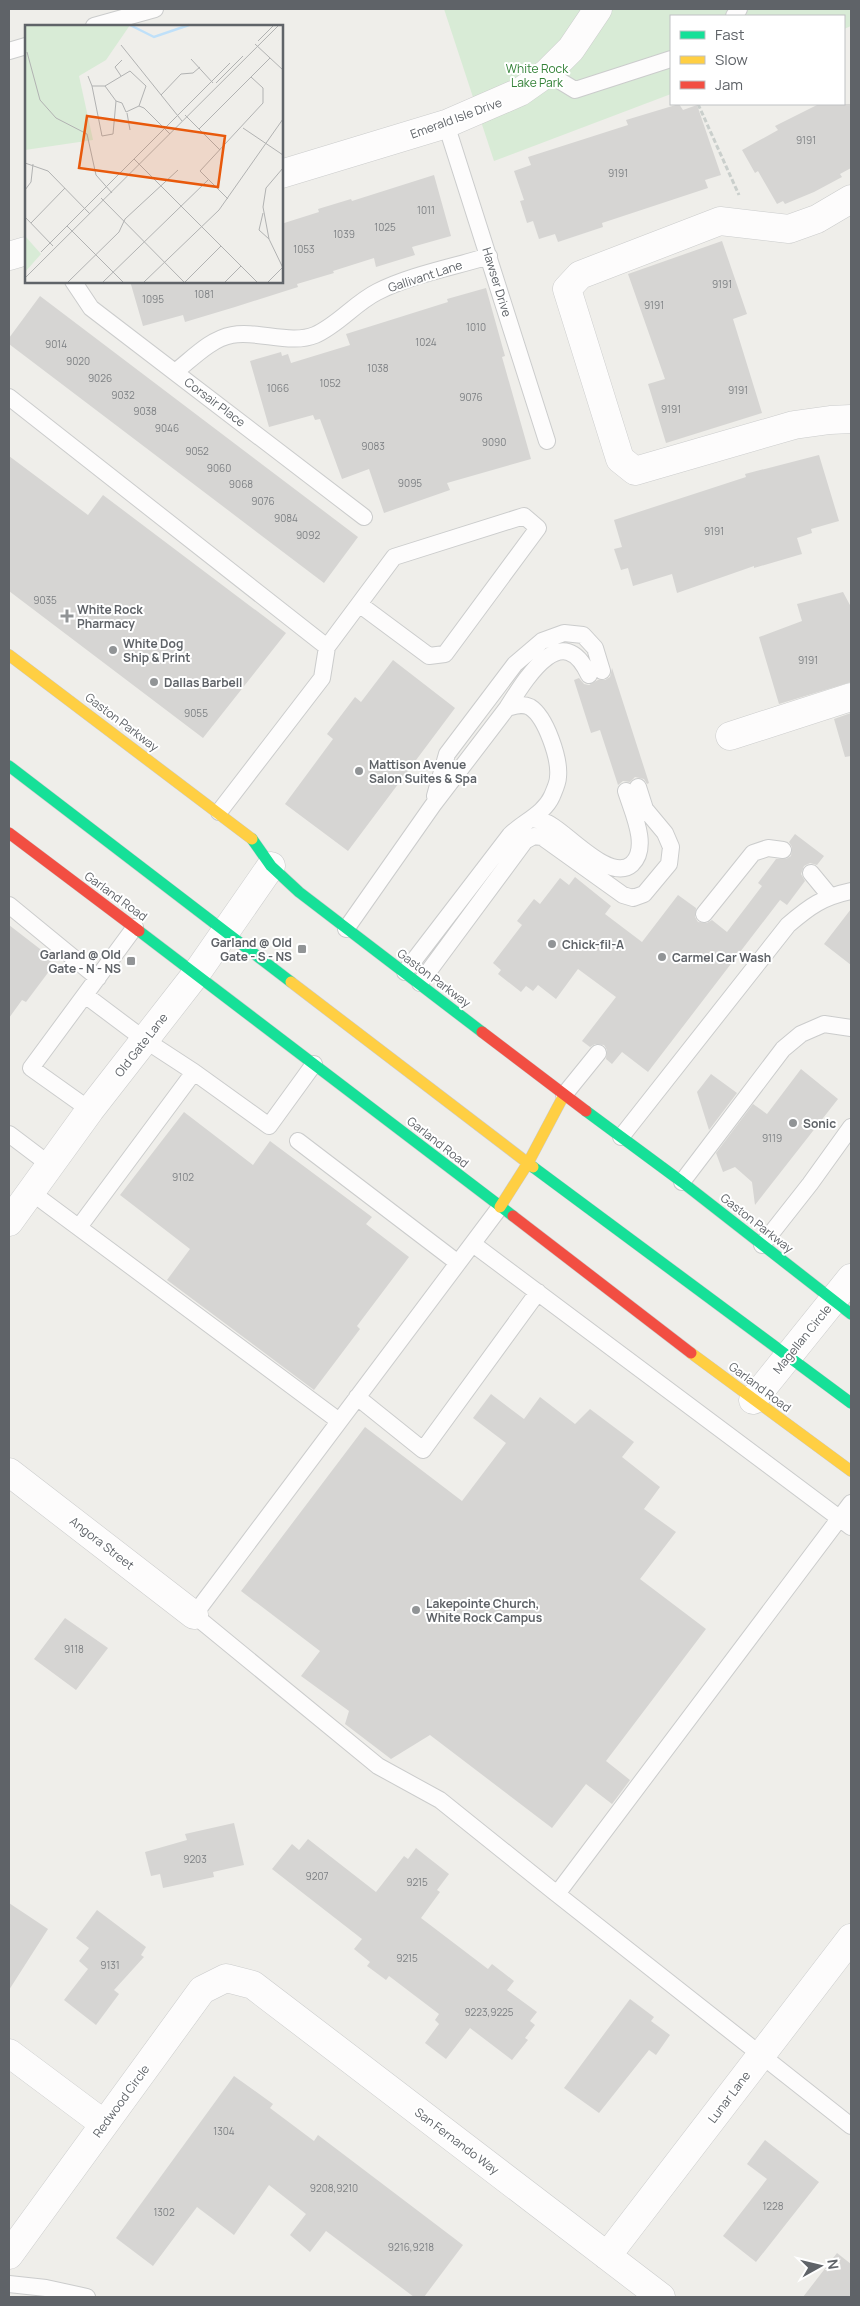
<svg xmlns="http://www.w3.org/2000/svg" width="860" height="2306" viewBox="0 0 860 2306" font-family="Manrope,sans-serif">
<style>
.green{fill:#d8ebd6}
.building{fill:#d6d5d3}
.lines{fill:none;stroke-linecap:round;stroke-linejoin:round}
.lane-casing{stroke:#cbcccc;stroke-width:18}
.street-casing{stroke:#cbcccc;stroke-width:29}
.fast-casing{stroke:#cacacb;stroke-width:12}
.slow-casing{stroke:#cacacb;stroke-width:12}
.jam-casing{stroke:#cacacb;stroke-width:12}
.path{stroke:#cacfcc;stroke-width:3;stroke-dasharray:5 2.5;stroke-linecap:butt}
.lane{stroke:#fdfcfc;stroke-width:16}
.street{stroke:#fdfcfc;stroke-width:28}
.fast{stroke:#16e098;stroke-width:11}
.slow{stroke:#ffcf43;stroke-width:11}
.jam{stroke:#f24e42;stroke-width:11}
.poi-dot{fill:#919496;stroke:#fff;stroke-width:2}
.labels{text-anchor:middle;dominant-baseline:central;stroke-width:4;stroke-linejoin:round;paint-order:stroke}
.number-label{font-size:10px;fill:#7e8184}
.park-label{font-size:12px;fill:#348238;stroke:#fff}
.street-label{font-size:12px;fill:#5f6368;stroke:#fff}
.poi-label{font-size:12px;font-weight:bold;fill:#5f6368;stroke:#fff;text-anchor:start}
.inset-river{fill:none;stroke:#bfe0f9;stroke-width:2.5}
.inset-road{fill:none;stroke:#b1b2b2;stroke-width:1}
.view{fill:#e8590c;fill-opacity:0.15;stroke:#e8590c;stroke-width:2.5}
.inset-edge{fill:none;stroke:#5f6368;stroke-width:2.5}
</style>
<rect width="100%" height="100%" fill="#efeeea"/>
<path class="green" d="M444,9H851V26L844,29V16H671V94L494,161Z"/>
<path class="building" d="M679,104L683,110L697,105L721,175L705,180L708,188L602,223L603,227L558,242L555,234L539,239L533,221L527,223L520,201L524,200L514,171L531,165L528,157L628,125L626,120Z
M819,104H851V168L840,174L842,177L814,192L785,204L783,201L777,204L758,171L755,173L742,150L778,130L775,126Z
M434,175L451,236L412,247L415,255L376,267L374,258L333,271L334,273L297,284L298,287L235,307L185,322L183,315L143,326L130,281H281V224L319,212L318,209L351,199L352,201Z
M722,241L747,314L733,319L762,413L666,443L648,384L665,379L628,274Z
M486,288L505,356L502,357L531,459L447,483L450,490L384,513L369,469L342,479L320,419L315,420L313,415L269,427L250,361L281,352L282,356L288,354L291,363L350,345L346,334L448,302L447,299Z
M40,296L358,537L324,583L9,344V338Z
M819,455L839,521L811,529L812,533L797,538L802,554L754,568V566L677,593L672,574L633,586L628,568L621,570L614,549L622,547L614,520L746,477L745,474Z
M9,456L88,515L103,495L286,633L203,738L9,591Z
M843,592L851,607V682L779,704L759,637L802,621L797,604Z
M393,660L455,708L348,851L285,804L333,739L327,734L355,697L361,702Z
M612,668L649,783L647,784L644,779L635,777L630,782L623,781L618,785L600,730L591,733L574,680L579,678L584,684L589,685L598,680H605L610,677Z
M851,713V756L845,757L834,719Z
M795,834L824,856L817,865L810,863L804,866L801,874L805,881L787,905L780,900L648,1072L622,1052L612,1064L606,1059L607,1050L604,1045L595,1044L590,1047L582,1041L616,997L578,969L556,999L538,985L533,991L526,986L521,992L498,974L501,970L493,963L522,925L517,921L534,899L540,904L560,878L569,885L575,877L611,906L605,914L642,942L678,895L696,908L695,917L698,922L707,923L712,920L727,932L762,886L758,883L776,859H786L791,856L792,847L789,842Z
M851,909V965L824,944Z
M9,925L53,959L49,963L53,966L26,1002L22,1000L9,1018Z
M801,1069L838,1099L755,1205L752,1182L735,1167L723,1172L716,1153L753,1104L767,1114Z
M711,1074L737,1093L709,1130L697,1092Z
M184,1112L253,1165L270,1141L372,1217L366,1224L409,1257L357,1326L360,1329L314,1390L167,1280L190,1249L120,1195Z
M491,1394L524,1419L540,1397L575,1424L590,1409L634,1442L622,1457L660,1487L644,1509L676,1532L640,1579L706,1629L606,1761L630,1780L612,1804L586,1784L552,1828L430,1735L391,1759L345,1724L349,1711L301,1676L320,1651L241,1591L365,1427L462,1501L506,1443L473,1418Z
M65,1618L108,1648L76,1690L34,1659Z
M234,1823L244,1865L213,1872L214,1877L163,1888L160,1874L151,1876L145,1852L187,1840L185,1834Z
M308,1839L376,1892L404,1856L408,1859L416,1848L449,1874L437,1890L440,1892L421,1918L488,1969L492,1964L514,1981L507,1990L537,2012L530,2021L535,2025L525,2038L528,2040L512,2060L470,2028L446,2059L425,2043L439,2024L435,2020L439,2014L389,1976L386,1980L367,1966L370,1962L354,1949L362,1939L272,1869L292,1844L299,1850Z
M9,1903L48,1929L9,1990Z
M97,1910L146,1947L141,1955L144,1957L114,1990L119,1994L96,2025L64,2000L88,1969L79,1961L89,1948L76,1938Z
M630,1999L654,2017L651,2021L670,2035L656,2055L649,2050L599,2113L564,2088Z
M234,2076L273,2104L270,2108L314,2141L318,2135L463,2245L424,2297H414L326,2231L310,2252L290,2235L306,2214L269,2185L234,2235L197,2207L153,2266L116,2238Z
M765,2140L819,2182L756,2262L723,2236L767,2179L747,2164Z
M837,2253L851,2264V2297H803Z"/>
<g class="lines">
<defs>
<path id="lane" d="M734,16L739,9
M94,26L155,9
M9,51L26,46
M547,73L575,90L671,59
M446,124L547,441
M73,281L91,308L364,517
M175,372C192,359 210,339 232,335C257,330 291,345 315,335C338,325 355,303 377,292C410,275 454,267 489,256
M9,397L327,647L322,678L219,812
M327,647L394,557L524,516L538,528L445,654L429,656L359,604
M507,708C525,680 562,617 589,675
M435,796L447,754L515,664L542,641L564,633L583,635L595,648L602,671
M532,819C539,820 545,821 551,825C569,835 611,883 632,864C650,847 632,811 626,791
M811,873L830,896
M9,905L98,978
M704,914L753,853L768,848L783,850
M346,929L433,805L507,708C515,706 522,703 530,707C546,717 560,759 558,777C558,783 554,791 552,796C544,814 523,822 510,835L405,972
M420,983L525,841L534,836L542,837L623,895L633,898L644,894L669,864L671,847L665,833L645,809L638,787
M85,995L145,1040L194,1072
M564,1095L598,1053
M90,1110L31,1068L135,927
M9,1134L50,1165
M621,1137L788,925C810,906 823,897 851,891
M298,1141L458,1263
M682,1182L783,1049L801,1034L824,1024L851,1028
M31,1192L339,1421
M500,1207L194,1615L378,1766L440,1800L557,1894L851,1503
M79,1227L194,1072L269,1126L314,1064
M473,1244L851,1527
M762,1245L810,1184L851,1127
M357,1397L423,1450L538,1292
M557,1894L851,2126
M9,2284L46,2288L87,2297"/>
<path id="street" d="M281,174L446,124L520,92L547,73L571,49L598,9
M851,199L817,219L789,229L720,221L580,275L567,289L620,459L635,471L794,425L830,420L851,419
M9,256L26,251
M730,736L851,697
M9,1222L90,1110L196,974L271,866
M753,1400L851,1278
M9,1472L194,1615
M9,2053L104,2124
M9,2255L202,1990L226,1978L253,1985L661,2297
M607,2256L851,1938"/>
<path id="fast" d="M9,766L291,982
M252,839L271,866L299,892L482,1032
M139,931L513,1216
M586,1111L682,1182L851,1314
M533,1167L851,1403"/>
<path id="slow" d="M9,655L252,839
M291,982L533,1167
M500,1207L528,1163L564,1095
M691,1353L851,1471"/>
<path id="jam" d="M9,833L139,931
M482,1032L586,1111
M513,1216L691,1353"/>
</defs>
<use href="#lane" class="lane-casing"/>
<use href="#street" class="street-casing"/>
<use href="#fast" class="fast-casing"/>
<use href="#slow" class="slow-casing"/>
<use href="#jam" class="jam-casing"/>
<path class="path" d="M698,104L739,195"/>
<use href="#lane" class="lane"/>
<use href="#street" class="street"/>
<use href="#fast" class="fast"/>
<use href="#slow" class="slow"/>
<use href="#jam" class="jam"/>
</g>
<g class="poi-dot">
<path d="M64.5 608.5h5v5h5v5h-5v5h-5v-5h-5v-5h5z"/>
<circle cx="113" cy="650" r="5"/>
<circle cx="154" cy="682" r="5"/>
<circle cx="359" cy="771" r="5"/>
<circle cx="552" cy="944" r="5"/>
<rect x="297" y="944" width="10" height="10" rx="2.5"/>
<circle cx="662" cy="957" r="5"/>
<rect x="126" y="956" width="10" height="10" rx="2.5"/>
<circle cx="793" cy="1123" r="5"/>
<circle cx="416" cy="1610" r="5"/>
</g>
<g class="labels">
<g class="number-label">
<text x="806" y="140">9191</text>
<text x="618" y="173">9191</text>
<text x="426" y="210">1011</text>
<text x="385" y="227">1025</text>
<text x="344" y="234">1039</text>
<text x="304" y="249">1053</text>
<text x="722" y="284">9191</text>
<text x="204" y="294">1081</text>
<text x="153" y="299">1095</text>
<text x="654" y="305">9191</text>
<text x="476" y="327">1010</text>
<text x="426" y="342">1024</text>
<text x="56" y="344">9014</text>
<text x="78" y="361">9020</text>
<text x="378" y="368">1038</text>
<text x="100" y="378">9026</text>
<text x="330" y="383">1052</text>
<text x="278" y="388">1066</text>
<text x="738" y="390">9191</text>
<text x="123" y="395">9032</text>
<text x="471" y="397">9076</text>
<text x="671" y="409">9191</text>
<text x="145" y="411">9038</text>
<text x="167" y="428">9046</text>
<text x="494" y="442">9090</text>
<text x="373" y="446">9083</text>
<text x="197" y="451">9052</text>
<text x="219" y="468">9060</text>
<text x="410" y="483">9095</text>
<text x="241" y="484">9068</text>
<text x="263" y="501">9076</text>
<text x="286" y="518">9084</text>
<text x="714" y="531">9191</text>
<text x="308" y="535">9092</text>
<text x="45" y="600">9035</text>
<text x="808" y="660">9191</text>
<text x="196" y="713">9055</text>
<text x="772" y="1138">9119</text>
<text x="183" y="1177">9102</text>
<text x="74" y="1649">9118</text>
<text x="195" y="1859">9203</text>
<text x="317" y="1876">9207</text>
<text x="417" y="1882">9215</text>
<text x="407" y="1958">9215</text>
<text x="110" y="1965">9131</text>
<text x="489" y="2012">9223,9225</text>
<text x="224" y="2131">1304</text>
<text x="334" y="2188">9208,9210</text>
<text x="773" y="2206">1228</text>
<text x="164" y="2212">1302</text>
<text x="411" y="2247">9216,9218</text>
</g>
<g class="park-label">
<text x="537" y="68">White Rock<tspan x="537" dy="14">Lake Park</tspan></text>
</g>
<g class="street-label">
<text transform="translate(456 118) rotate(-20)">Emerald Isle Drive</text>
<text transform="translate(425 276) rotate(-18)">Gallivant Lane</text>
<text transform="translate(497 282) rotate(73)">Hawser Drive</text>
<text transform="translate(215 402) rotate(37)">Corsair Place</text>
<text transform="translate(122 722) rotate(37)">Gaston Parkway</text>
<text transform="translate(116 896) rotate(36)">Garland Road</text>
<text transform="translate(434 978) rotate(37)">Gaston Parkway</text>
<text transform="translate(141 1045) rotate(-52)">Old Gate Lane</text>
<text transform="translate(438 1142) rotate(38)">Garland Road</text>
<text transform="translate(757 1223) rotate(38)">Gaston Parkway</text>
<text transform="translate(802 1339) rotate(-51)">Magellan Circle</text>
<text transform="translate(760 1387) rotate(37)">Garland Road</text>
<text transform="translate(102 1543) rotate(38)">Angora Street</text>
<text transform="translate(729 2097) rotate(-53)">Lunar Lane</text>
<text transform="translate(121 2101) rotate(-54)">Redwood Circle</text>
<text transform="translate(457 2141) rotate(37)">San Fernando Way</text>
</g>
<g class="poi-label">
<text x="77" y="609">White Rock<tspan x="77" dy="14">Pharmacy</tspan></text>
<text x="123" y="643">White Dog<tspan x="123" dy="14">Ship &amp; Print</tspan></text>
<text x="164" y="682">Dallas Barbell</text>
<text x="369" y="764">Mattison Avenue<tspan x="369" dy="14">Salon Suites &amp; Spa</tspan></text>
<text x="292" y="942" text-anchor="end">Garland @ Old<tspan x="292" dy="14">Gate - S - NS</tspan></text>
<text x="562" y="944">Chick-fil-A</text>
<text x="121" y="954" text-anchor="end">Garland @ Old<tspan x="121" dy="14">Gate - N - NS</tspan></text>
<text x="672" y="957">Carmel Car Wash</text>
<text x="803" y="1123">Sonic</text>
<text x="426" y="1603">Lakepointe Church,<tspan x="426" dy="14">White Rock Campus</tspan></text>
</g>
</g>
<g transform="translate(25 25)">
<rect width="258" height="258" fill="#efeeea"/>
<path d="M0,0H105L81,35L54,51L68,115L0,125ZM0,211L16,229L0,247Z" fill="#d8ebd6"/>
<path class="inset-river" d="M105,0L129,12L164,0"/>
<path class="inset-road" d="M233,16L249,0M230,19L258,45M96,20L157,96M2,27L15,75L31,93L62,109L71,150L87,168M166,34L188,58M63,51L67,61H80M96,51L90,42L97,35M191,58L218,31M67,61L77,111L88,109L91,76M136,70L156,49L168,48L175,42M114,81L121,61L105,46L80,61L91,76L97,78L101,87L114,81L119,83L145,109M102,88L105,105M160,90L195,125M218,103L258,130M174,104L245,33M109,134L232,257M0,138L23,146L65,189M258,143L241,163L238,182L244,214L258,243M0,165L6,157L8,139M76,173L159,257M203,174L175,146L238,78V63L226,52M238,188L234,205L244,214M0,192L28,221M6,198L40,163M42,201L98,257M16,227L205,38M0,253L254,0M43,257L94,207L100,194L153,145M78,257L183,155M119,257L194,185L258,94M160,257L196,221M200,257L216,241M243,257L257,243"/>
<path class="view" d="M62,91L200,111L193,162L54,143Z"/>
<rect width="258" height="258" class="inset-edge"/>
</g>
<rect width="860" height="2306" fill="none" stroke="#5f6368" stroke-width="20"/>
<rect x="670" y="15" width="175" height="90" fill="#ffffff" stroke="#bfc1c3"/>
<rect x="680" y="31" width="25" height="8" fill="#16e098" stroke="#bfc1c3"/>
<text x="715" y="40" font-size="15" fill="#5f6368">Fast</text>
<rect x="680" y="56" width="25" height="8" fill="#ffcf43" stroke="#bfc1c3"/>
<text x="715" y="65" font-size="15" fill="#5f6368">Slow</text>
<rect x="680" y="81" width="25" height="8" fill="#f24e42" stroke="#bfc1c3"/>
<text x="715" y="90" font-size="15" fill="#5f6368">Jam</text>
<g transform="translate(820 2266) rotate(82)" stroke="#ffffff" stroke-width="4" paint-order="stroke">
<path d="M0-4L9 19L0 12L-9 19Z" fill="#5f6368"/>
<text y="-8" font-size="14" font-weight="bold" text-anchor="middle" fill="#5f6368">N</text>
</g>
</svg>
